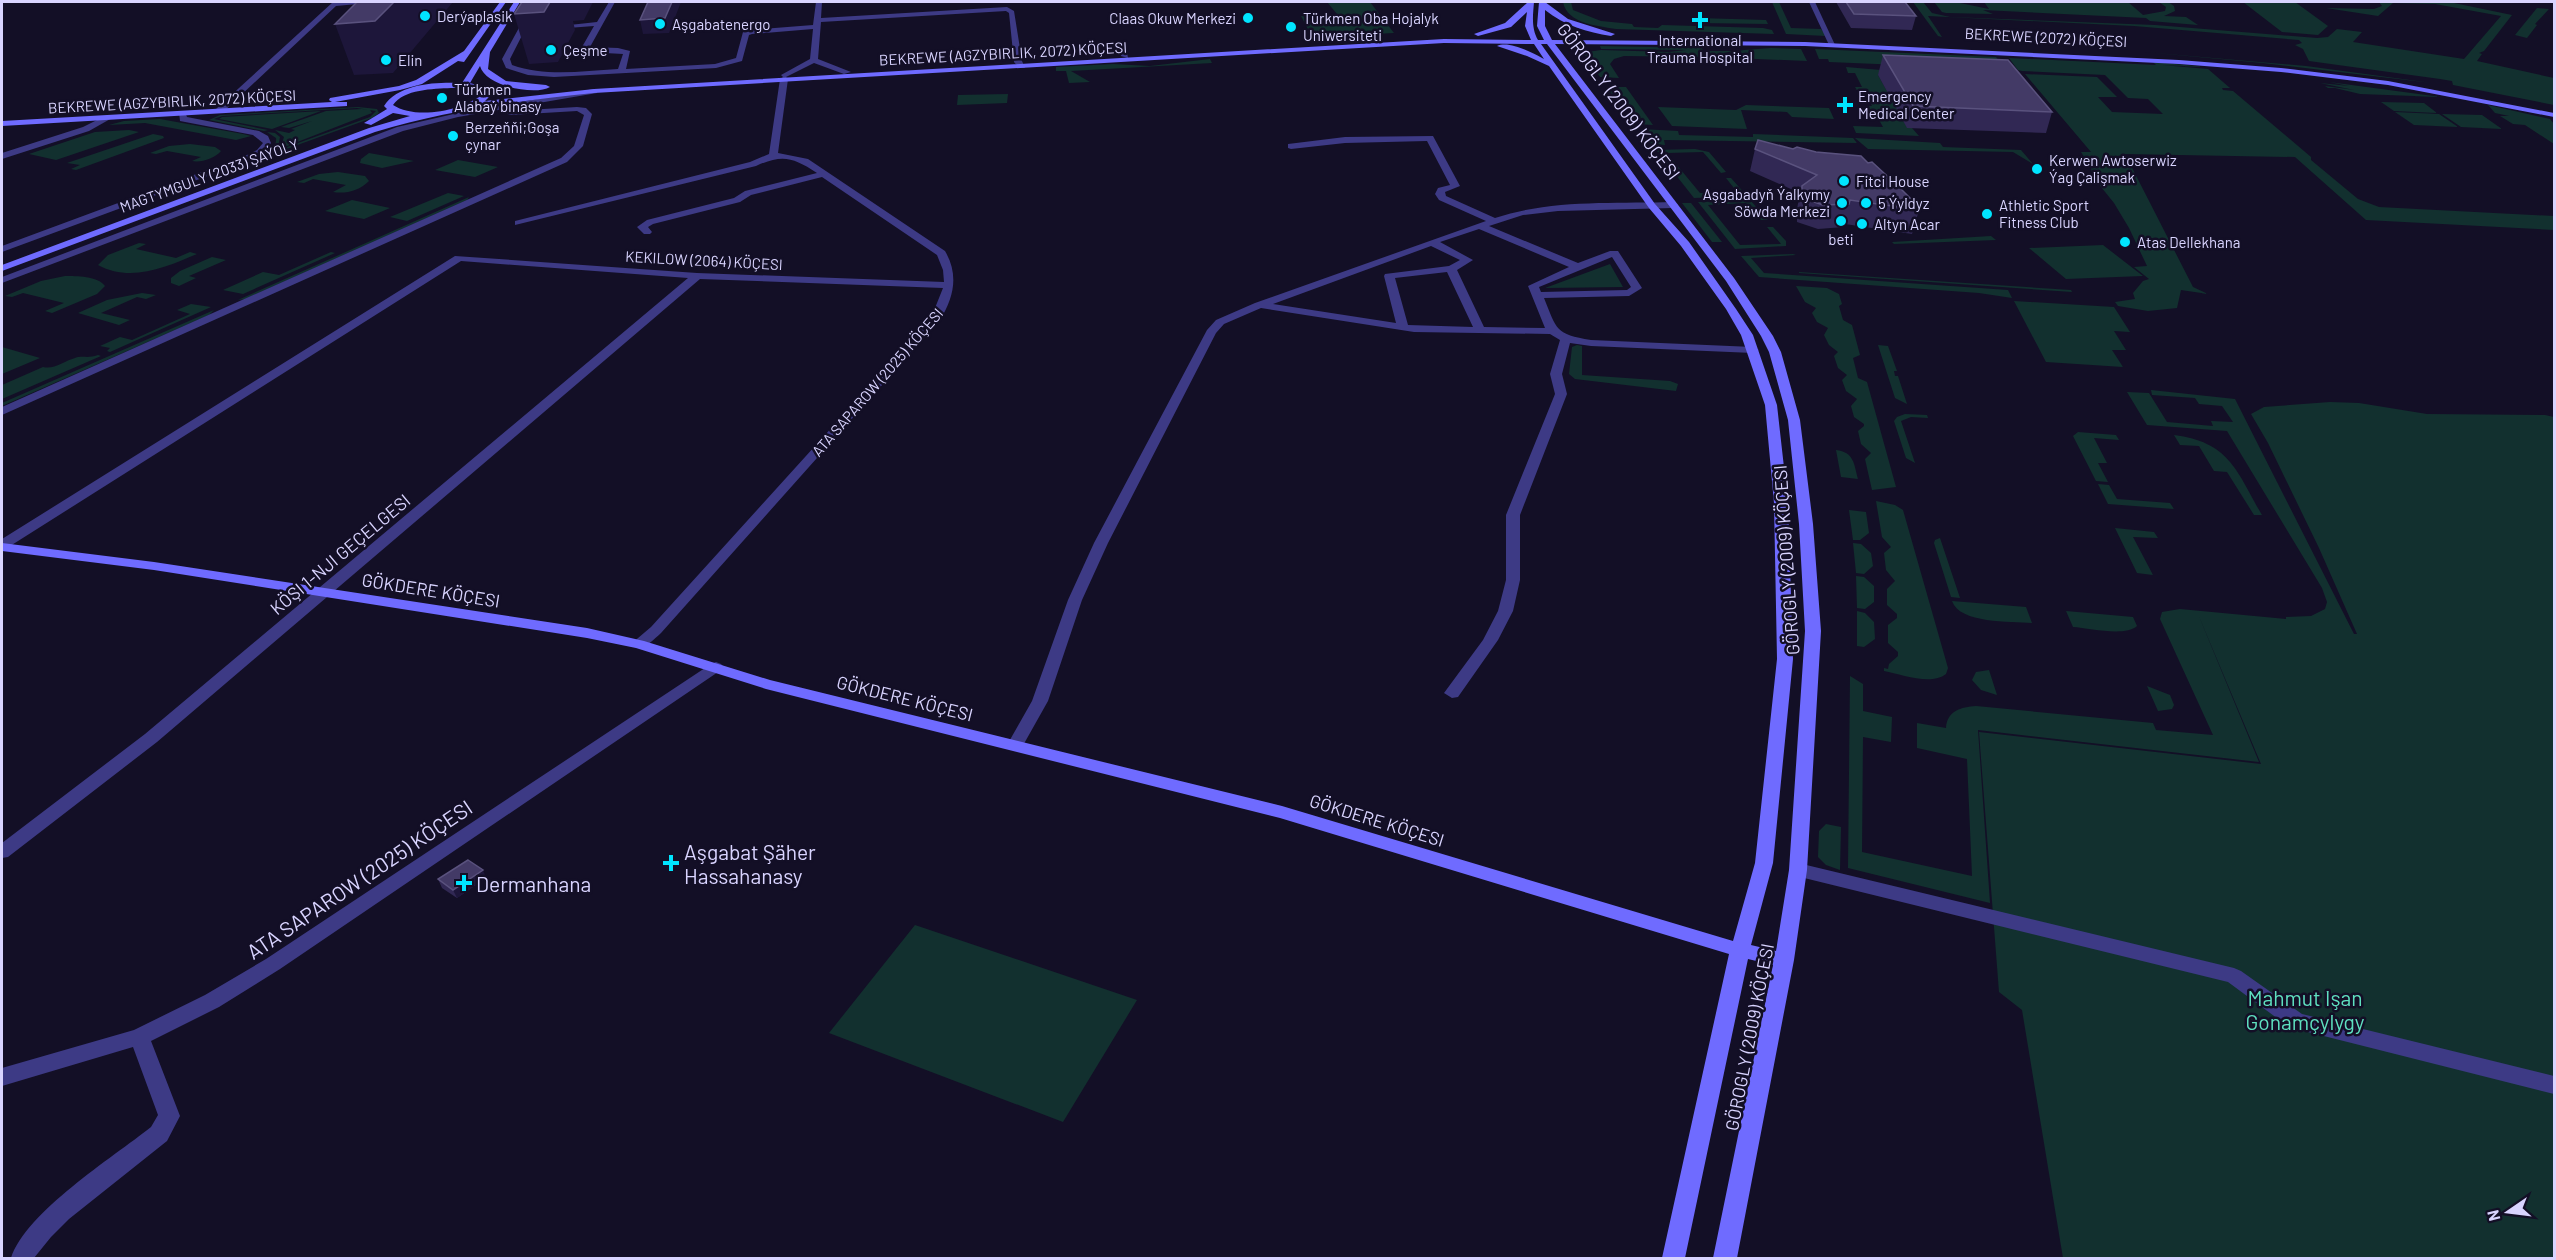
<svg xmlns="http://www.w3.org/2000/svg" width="2556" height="1260" viewBox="0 0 2556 1260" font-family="Barlow,sans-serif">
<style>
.green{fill:#12302f}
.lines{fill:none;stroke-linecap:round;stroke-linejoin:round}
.street{fill:#3d3a85;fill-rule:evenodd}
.secondary{fill:#6f6bff;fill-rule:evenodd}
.wall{fill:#312854}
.shaded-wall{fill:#1d163a}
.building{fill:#433a66;stroke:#5a527e;stroke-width:1.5}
.poi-dot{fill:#00e5ff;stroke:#130f26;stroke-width:2}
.labels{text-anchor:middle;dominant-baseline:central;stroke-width:5;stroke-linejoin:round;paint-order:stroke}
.far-poi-label{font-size:15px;fill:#d9d4ff;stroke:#130f26;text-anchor:start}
.far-street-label{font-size:15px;fill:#d9d4ff;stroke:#130f26}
.street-label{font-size:18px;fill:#d9d4ff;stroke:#130f26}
.near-poi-label{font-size:21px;fill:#d9d4ff;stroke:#130f26;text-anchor:start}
.near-street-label{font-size:21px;fill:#d9d4ff;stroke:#130f26}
.near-park-label{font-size:21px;fill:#5fe0c0;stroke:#130f26}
</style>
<rect width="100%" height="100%" fill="#130f26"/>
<path class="green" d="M1327,2H1370L1394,33L1312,37L1301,16L1337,14Z
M1563,2H1571L1573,10L1601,21L1632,24L1634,27L1658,28L1662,25L1763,28L1772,30L1774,34L1616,29C1599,26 1567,24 1563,2Z
M1772,2H1779L1791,28L1821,29L1826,36L1786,34Z
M1913,2H1923L1932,13L1950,17L2155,25L2317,38L2328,37L2337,29L2362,32L2353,42L2464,59L2501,16L2435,4L2393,3L2378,16L2326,8L2374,9L2382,6L2379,2L2454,3L2512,15L2484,51L2479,53L2482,54L2477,61L2554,78V105L2453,85L2452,81L2440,79L2309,61L2303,49L2295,45L2302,43L2299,40L2134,26L1928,16L1942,37L1938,36Z
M1934,2H1955L1989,9L1984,2H2128L2143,15L2165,11L2166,7L2159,2H2168L2174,6L2175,11L2164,16L2186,17L2198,25L2150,21L2146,18L1983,10L1993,14L1946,13L1942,12Z
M2243,2H2295L2328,26L2318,35L2282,32Z
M2537,8L2549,9L2535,24L2537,25L2527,38L2515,35Z
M1698,18L1766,20L1768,24L1700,23Z
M1600,46L1702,48L1705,57L1624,56L1614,59L1610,64L1619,78L1600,77L1585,55L1587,52L1601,50L1669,52L1686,50L1601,49Z
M1771,48L1801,49L1807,61L1710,57L1706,51H1732L1719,55L1744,50Z
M1815,49L1996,57L2003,66L1996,69L1829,62L1828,59H1819Z
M2144,52L2306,66L2432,83L2263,63Z
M2009,58L2156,65L2153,62L2206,67L2162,65L2208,69L2230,88H2222L2223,90L2233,91L2311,157V160L2358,199L2379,207L2554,216V230L2366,220L2295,157L2125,154L2193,287L2208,294L2181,290L2177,308L2148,311L2118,306L2115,302L2135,299L2133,293L2143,281L2149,279L2134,267L2147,266L2129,228L2114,203L2093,177L2091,168L2081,152H2091L2025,74L2097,77L2117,97H2098L2112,112L2163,114L2148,99L2128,98L2105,75L2022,71L2018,70Z
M1210,59L1212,63L1071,71L1090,82L1069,83L1066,71H1056V67L1113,64L1150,66Z
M1846,67L1881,70L1878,75L1907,127L1912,128L1919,136L1856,133L1853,126L1883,127L1874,111L1868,110L1866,106H1872L1865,92H1858L1855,87H1862L1855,73H1848Z
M2329,82L2441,97L2360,94L2335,88H2328L2325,86L2354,90L2320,83L2349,86Z
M1606,87H1626L1653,125L1637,124Z
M1008,94L1007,103L957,105L958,95Z
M2381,102L2424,103L2437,113L2394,111Z
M1746,105L1829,108L1834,119L1792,117L1787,112L1741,110L1747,129L1672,126L1658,107L1736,110Z
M2488,105L2550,119L2554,124V144L2525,125L2513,124L2500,116H2509L2495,113Z
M358,107L377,109L379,113L372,118L245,164C252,158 278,153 276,138L267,132L275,133L280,137L278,147H287L370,117L376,111L357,108L222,116L214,119L268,130L264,131L209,120L220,115Z
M362,109L370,110L372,113L287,146H281L284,137L275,130L289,133L295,130L291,129L312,121L289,128L281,127L326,111Z
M321,111L272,129L219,119L222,117Z
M2395,112L2439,114L2458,127L2414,125Z
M2442,114L2482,115L2502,129L2461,127Z
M160,119L243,134L251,136L236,140L145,123L109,125L124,121Z
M1641,129L1678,131L1679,135L1753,137V134L1853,138L1857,143L1664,140L1665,145L1651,144Z
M129,130L139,132L56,160L29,154L95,132Z
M153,134L163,136L164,138L76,170L71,169L80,165L67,163Z
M1855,138L1940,143L1943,147L2021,150L2033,164L2013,152L1868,149Z
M190,144L215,147L221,151C215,158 201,163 192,161L201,157L167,151L156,154L150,153L169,146Z
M1695,149L1709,152L1726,172L1721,173L1703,152L1667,153L1700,193L1737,192L1726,178H1731L1747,196L1694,198L1656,150Z
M369,153L414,161L382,168L360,163L361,159Z
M458,160L498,167L475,177L435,170Z
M338,172L365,176L369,181C359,191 346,194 333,192L346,185L313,179L304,183L297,182L319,174Z
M448,193L464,196L407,221L390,217Z
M469,197L467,200L245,299L238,300Z
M352,200L390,208L364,219L325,211Z
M1751,201L1768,220H1761L1746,203L1708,205L1740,245L1781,244L1767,227H1773L1786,241V246L1735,249L1698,202Z
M1682,203H1691L1722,242H1712Z
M1991,236L1996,240L1894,244L1892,242Z
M139,243L146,244L136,249L176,258L190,252L197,254C166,267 131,283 98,265L108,255Z
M2103,245L2143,276L2066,279L2029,248Z
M331,252L335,253L243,294L223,290L263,272L279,275Z
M1793,254L1796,255L1751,258L1764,273L2008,290L2012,298L1979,293L1759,277L1741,256Z
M212,257L226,260L189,276L196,278L179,286L171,283V278L180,271Z
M1610,264L1623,287L1545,288Z
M1799,272L2071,290L2072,292L1799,273Z
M65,276C76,276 98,276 105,286L97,294L52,313L45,311L64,303L23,293L12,297L5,296L41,281Z
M1796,286L1827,288L1839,294L1842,304L1839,306L1843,320L1852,325L1860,355L1853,358L1858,378L1867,382L1896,487L1872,490L1865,459L1871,453L1861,444L1858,431L1864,426V424L1854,417L1851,406L1857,399L1846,391L1842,380L1847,375L1838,368L1834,356L1838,352L1829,345L1824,335L1828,328L1817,322L1812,313L1816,308L1805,302Z
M142,293L156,295L146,299L137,297L101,313L130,320L119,325L78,313L107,300Z
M2014,301L2114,307L2130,332L2114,331L2126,350H2112L2123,367L2046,362Z
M191,304L211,307L110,352L107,351L110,348L100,346L120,337L132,340L190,314L177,310Z
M214,310L209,315L2,406V403Z
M1577,345L1582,346V375L1670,381L1678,384L1676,391L1575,379L1569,374L1572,347Z
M1878,345L1888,346L1897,371H1894L1895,376H1898L1907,404L1895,398Z
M2,347L40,358L2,374Z
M98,355L101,356L2,399V385L43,367C54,370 64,361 75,358C83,355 87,359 98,355Z
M2151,390L2235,399L2354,634H2357L2319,548L2268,443L2251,414L2264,407L2330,402L2359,403L2427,414L2545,415L2554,417V1258H2063L2022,1010L1999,992L1979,732L2261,764L2198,614L2259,762L1978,730L1990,903L1848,868L1850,676L1863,684V711L1892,717L1891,742L1863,737L1862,852L1972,876L1967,759L1917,748V723L1946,728C1947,711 1961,707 1976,706L2153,723L2156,730L2213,735L2160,619L2162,612L2180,609L2286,619V617L2311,616L2325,609L2327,602L2322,588L2227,431L2147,425L2127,392L2149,393L2167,422L2213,426L2211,421L2233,422L2222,406L2199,404L2195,398L2152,395Z
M1905,414L1927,415L1928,418L1911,417L1901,421L1915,463L1906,458L1894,421L1897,417Z
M2078,432L2116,435L2119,440L2094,438L2107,463H2098L2108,482L2096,481L2073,436Z
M2174,435C2230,442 2237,472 2262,515H2254L2227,472L2214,471L2199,446L2180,445Z
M1836,450C1854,452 1854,464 1858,479L1841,477Z
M2098,484L2109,485L2117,499L2170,503L2174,509L2108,504Z
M1876,501L1895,505L1903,510L1948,668L1946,674C1931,686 1901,674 1884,671V668L1888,669L1889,664L1898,656V652L1888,643V625L1897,618V614L1887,605V589L1895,581L1886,570L1884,553L1891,547L1882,537Z
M1849,510L1866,512L1869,533L1860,540H1853Z
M2115,528L2154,532L2158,538L2133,537L2153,575L2137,573Z
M1940,538L1960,598L1951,597L1934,543L1935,540Z
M1853,543L1861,544L1871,553L1873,566L1864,574L1856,573Z
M1856,576L1864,577L1874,586V602L1865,609L1857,608Z
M1952,601L2026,607L2032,623C2010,621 1960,624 1952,601Z
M1857,611L1865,613L1874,622L1875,639L1864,647L1857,646Z
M2066,611L2133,617L2137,626C2125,637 2089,628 2073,627Z
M1989,670L1997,695L1981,690L1972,680L1976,672Z
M2147,686L2170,695L2174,705L2172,709L2158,711Z
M1826,824L1841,827L1840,870L1826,865L1818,857L1819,831Z
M915,925L1137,1000L1063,1122L829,1033Z"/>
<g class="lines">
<path class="street" d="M333,2H379L336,6L222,113H216V109Z
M533,2H539L510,59L512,65C546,77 582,71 618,69L623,54L587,52L583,50L582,47L594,26L555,29L551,27L597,22L609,2H615L590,47L618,48L630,51L626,69L715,64L736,58L743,32L751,30L813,25L816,2H822L821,18L1007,7L1014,11L1022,61L1025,68H1019L1014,62L1009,13L1006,11L821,22L818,59L851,72L844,74L814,63L786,77L788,79L778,153L808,159L945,251C959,275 954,297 940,320L661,633C653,640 645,650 634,647L631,644L651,627L931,318L943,288L700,279L157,742L8,857L2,858V843L145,734L688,278L461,261L7,548L2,549V539L455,256L697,273L944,282L943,270L937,255L822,177L751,195L740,202L653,224L648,227L652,232L650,234H644L637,227L647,220L734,198L745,191L817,173C793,157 782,154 756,166L515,225V221L750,162L769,154L780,79L783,77L781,75L810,59L813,29L752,34L749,35L742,61L716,68L554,77L528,75L506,68L502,59Z
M1809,2H1815L1836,47L1829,45Z
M1119,45L1126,47L1128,58L1121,56Z
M594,89H597V93L458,117L403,131L2,283V277L397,127L458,113Z
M577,107L586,108L592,114L583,146L567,162L2,415V407L561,158L574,146L584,115L577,111L510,115L506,113L510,111Z
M179,112H185L187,117L259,131L268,136L271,143L263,154L251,160L2,252V246L245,156L257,150L263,143L253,135L180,121Z
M105,116L112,118L89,131L2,159V153L83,127Z
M1433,136L1460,186L1445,192L1446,196L1495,218C1552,199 1614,204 1673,202L1678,205L1673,208L1558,211L1523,215L1489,226L1578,263L1610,251H1618L1642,288L1629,296L1544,298C1557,330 1555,334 1591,340L1753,347L1759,350L1753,353L1591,346L1570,343L1562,374L1567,394L1520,515V580L1513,611L1498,640L1458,697L1452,698L1444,693L1483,640L1498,611L1506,580V515L1555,394L1550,374L1560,340L1550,334L1414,332L1261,308L1224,324L1216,333L1108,543L1082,600L1048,701L1021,749H1009L1007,745L1032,701L1068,600L1094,543L1207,330L1216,320L1255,303L1486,221L1439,200L1435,194L1438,188L1450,185L1427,141L1345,143L1291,149L1288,148V144L1345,137ZM1479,229L1569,267L1528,286L1545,328L1484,327L1457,270L1473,260L1440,242ZM1431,246L1460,260L1449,266L1385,274L1384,276L1396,323L1273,304ZM1612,257L1631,287L1627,290L1541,292L1539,287ZM1447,272L1473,327L1408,325L1395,278Z
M716,662L721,664L724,667L721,670L280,969L219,1007L151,1041L180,1116L167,1141L69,1219L51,1237L34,1258H11C26,1212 112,1158 151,1127L158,1115L133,1047L2,1086V1068L134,1030L205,995L266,959L711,664Z
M1798,863L2234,968L2241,971L2302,1014L2554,1076V1094L2296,1029L2289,1027L2228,982L1792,875L1789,870L1792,865Z"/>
<path class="secondary" d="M500,2H506L464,62L458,61L422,84L400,90L335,102H347V106L2,126V121L332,102L329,100L330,98L399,86L416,80L464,51Z
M514,2H520L490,52L488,69L506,81L546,85L550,87C535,96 485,86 480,66L470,83L490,89L492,94L485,101L594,89L1444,39L1531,40L1525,26L1527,12L1511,27L1478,36L1474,34L1505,23L1528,2H1534C1533,15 1531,28 1538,40H1544L1537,26L1539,2H1545L1568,19L1615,34L1611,36C1587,32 1565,26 1545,10V26L1552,40L1805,42L2179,60L2281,68L2388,81L2554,113V117L2388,85L2281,72L2179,64L1805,46L1555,44L1734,278L1773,336L1781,352L1800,420L1813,524L1821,631L1807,870L1794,960L1737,1258H1713L1773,965L1748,959L1685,1258H1662L1729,954L1280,818L766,689L636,648L587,638L154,570L2,551V543L154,562L587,628L644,641L770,680L1282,806L1733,941L1755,863L1777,659L1774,503L1765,405L1741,335L1726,309L1681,246L1649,208L1549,66L1527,56L1497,46C1509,40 1533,53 1544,59L1534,44L1444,43L594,93C517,101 449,110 375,132L2,271V265L369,128L410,116L393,113L371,125L364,123L387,109L384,106C399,83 437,82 462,83ZM1541,44H1547L1726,281L1761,336L1769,352L1788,420L1799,524L1805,631L1789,870L1776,951L1751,945L1773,863L1793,659L1788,503L1777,405L1753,335L1736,309L1689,242L1655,204ZM451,88H474L484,93C463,111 416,120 393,105C404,89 433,89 451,88Z"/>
</g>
<path class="wall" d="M1836,2H1905L1916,16L1912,30L1851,28Z
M1883,55L2052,112L2046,133L1907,128L1878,75Z
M1755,149L1916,204L1915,207L1919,210L1912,234L1845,224L1844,227L1818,229L1797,222V209L1800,193L1750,171Z
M486,878L457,898L442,888L438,879Z"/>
<path class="shaded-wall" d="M394,2H453L393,73L354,75L335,24Z
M546,2H593L584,20L573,21L575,30L558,62L529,64L514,14Z
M672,2H681L669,33L643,34L640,20Z
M483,870L486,878L457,898L453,890Z"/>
<path class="building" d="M357,2H394L375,21L335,24Z
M522,2H550L544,12L514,14Z
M648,2H672L665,18L640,20Z
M1846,2H1905L1916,16L1854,14Z
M1883,55L2008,60L2052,112L1913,106Z
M1758,140L1793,149L1797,147L1816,152L1861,156L1868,163L1872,162L1898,186L1916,204H1912L1919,210L1850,200L1849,204L1823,205L1802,198V186L1817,175L1755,149Z
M468,860L483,870L453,890L438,879Z"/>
<g class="poi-dot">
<circle cx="425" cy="16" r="6"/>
<circle cx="1248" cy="18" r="6"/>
<path d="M1697 11h6v6h6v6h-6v6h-6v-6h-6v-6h6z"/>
<circle cx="660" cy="24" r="6"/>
<circle cx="1291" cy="27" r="6"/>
<circle cx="551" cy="50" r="6"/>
<circle cx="386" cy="60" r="6"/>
<circle cx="442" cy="98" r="6"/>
<path d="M1842 96h6v6h6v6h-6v6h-6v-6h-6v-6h6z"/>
<circle cx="453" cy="136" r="6"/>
<circle cx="2037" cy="169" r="6"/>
<circle cx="1844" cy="181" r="6"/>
<circle cx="1842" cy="203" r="6"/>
<circle cx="1866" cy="203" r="6"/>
<circle cx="1987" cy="214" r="6"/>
<circle cx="1841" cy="221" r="6"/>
<circle cx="1862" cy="224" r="6"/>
<circle cx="2125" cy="242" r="6"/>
<path d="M668 854h6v6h6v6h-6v6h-6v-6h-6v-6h6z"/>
<path d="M461 874h6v6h6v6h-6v6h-6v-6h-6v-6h6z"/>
</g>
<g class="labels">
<g class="far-poi-label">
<text x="437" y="16">Derýaplasik</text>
<text x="1236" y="18" text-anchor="end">Claas Okuw Merkezi</text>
<text x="1303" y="18">Türkmen Oba Hojalyk<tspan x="1303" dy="17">Uniwersiteti</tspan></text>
<text x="672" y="24">Aşgabatenergo</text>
<text x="1700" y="40" text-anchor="middle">International<tspan x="1700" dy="17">Trauma Hospital</tspan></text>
<text x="563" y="50">Çeşme</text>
<text x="398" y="60">Elin</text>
<text x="454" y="89">Türkmen<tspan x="454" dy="17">Alabaý binasy</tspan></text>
<text x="1858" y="96">Emergency<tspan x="1858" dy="17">Medical Center</tspan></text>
<text x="465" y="127">Berzeňňi;Goşa<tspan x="465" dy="17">çynar</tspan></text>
<text x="2049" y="160">Kerwen Awtoserwiz<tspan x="2049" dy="17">Ýag Çalişmak</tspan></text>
<text x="1856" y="181">Fitci House</text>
<text x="1830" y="194" text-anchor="end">Aşgabadyň Ýalkymy<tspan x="1830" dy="17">Söwda Merkezi</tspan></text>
<text x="1878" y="203">5 Ýyldyz</text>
<text x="1999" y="205">Athletic Sport<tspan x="1999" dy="17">Fitness Club</tspan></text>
<text x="1874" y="224">Altyn Acar</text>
<text x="1841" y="239" text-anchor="middle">beti</text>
<text x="2137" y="242">Atas Dellekhana</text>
</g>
<g class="far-street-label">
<text transform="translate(2046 37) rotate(3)">BEKREWE (2072) KÖÇESI</text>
<text transform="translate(1003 53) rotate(-3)">BEKREWE (AGZYBIRLIK, 2072) KÖÇESI</text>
<text transform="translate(172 101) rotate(-3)">BEKREWE (AGZYBIRLIK, 2072) KÖÇESI</text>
<text transform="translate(209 175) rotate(-20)">MAGTYMGULY (2033) ŞAÝOLY</text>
<text transform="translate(704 260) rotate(3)">KEKILOW (2064) KÖÇESI</text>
<text transform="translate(877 382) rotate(-49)">ATA SAPAROW (2025) KÖÇESI</text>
</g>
<g class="street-label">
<text transform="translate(1619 101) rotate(53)">GÖROGLY (2009) KÖÇESI</text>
<text transform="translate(340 554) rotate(-40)">KÖŞI 1-NJI GEÇELGESI</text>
<text transform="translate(1786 560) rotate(-94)">GÖROGLY (2009) KÖÇESI</text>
<text transform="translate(431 590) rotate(9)">GÖKDERE KÖÇESI</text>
<text transform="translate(905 698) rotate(14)">GÖKDERE KÖÇESI</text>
<text transform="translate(1377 820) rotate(17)">GÖKDERE KÖÇESI</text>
<text transform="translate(1749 1037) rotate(-79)">GÖROGLY (2009) KÖÇESI</text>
</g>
<g class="near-poi-label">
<text x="684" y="851">Aşgabat Şäher<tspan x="684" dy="24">Hassahanasy</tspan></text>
<text x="476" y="883">Dermanhana</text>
</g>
<g class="near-street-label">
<text transform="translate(359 879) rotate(-34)">ATA SAPAROW (2025) KÖÇESI</text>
</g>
<g class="near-park-label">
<text x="2305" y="997">Mahmut Işan<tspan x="2305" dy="24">Gonamçylygy</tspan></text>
</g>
</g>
<rect width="2556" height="1260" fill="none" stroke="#d9d4ff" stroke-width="6"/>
<g transform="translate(2508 1212) rotate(256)" stroke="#130f26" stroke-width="4.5" paint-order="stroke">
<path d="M0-4.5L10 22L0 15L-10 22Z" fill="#d9d4ff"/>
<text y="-9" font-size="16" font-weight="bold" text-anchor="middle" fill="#d9d4ff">N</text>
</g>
</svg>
